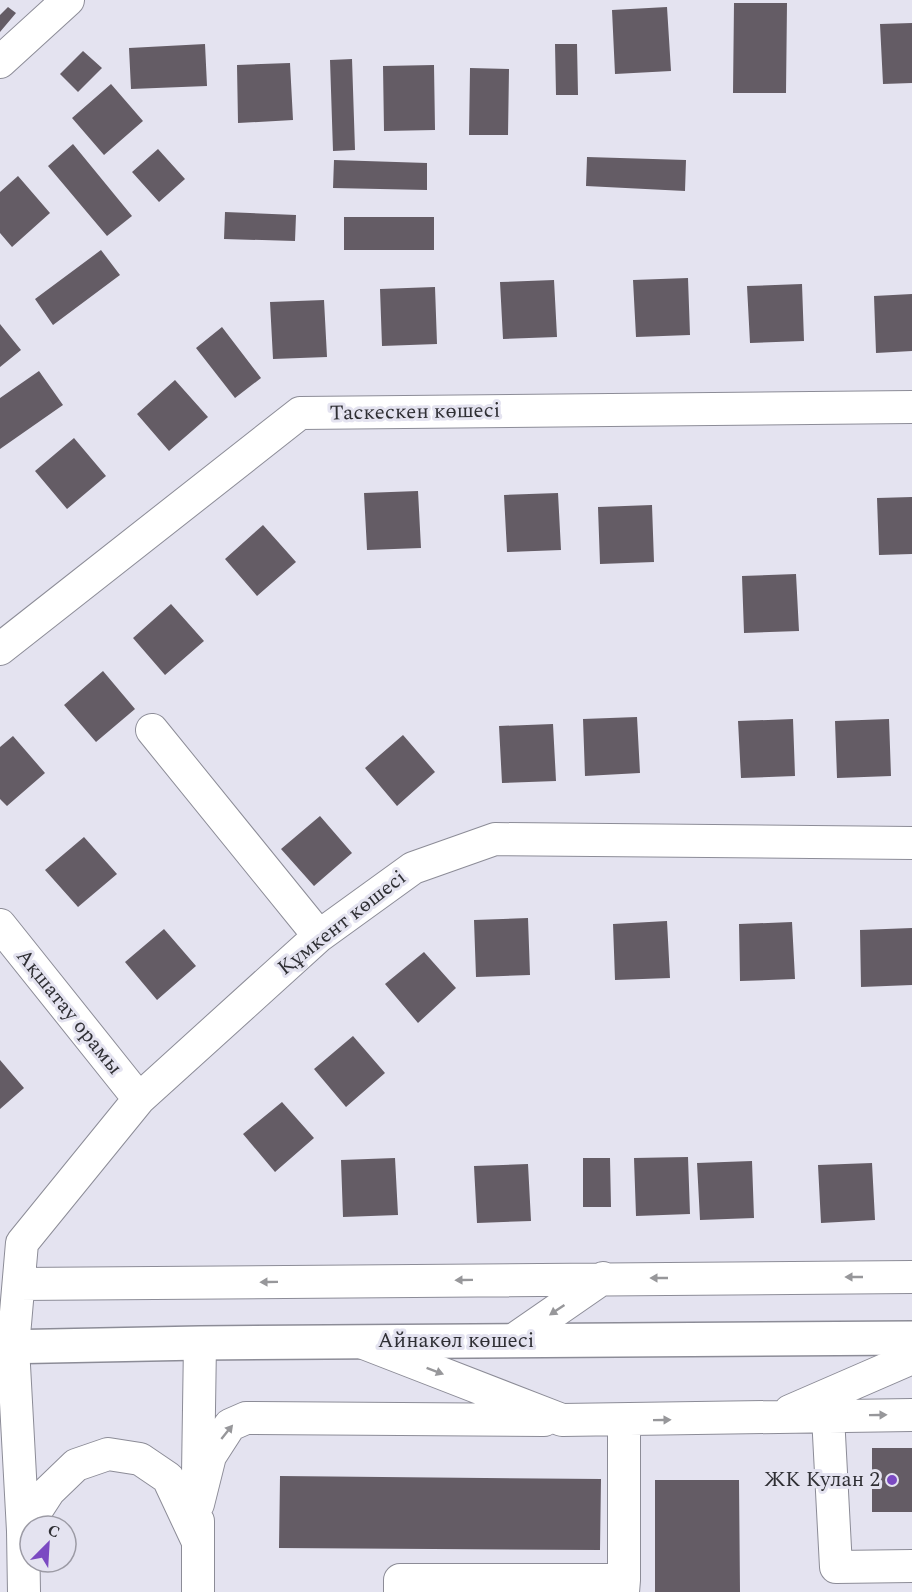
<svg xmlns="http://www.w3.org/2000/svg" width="912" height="1592" viewBox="0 0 912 1592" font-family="Spectral,serif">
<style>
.building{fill:#645c65}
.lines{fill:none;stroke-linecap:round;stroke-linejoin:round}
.minor-casing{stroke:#8c8c97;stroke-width:34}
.major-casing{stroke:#8c8c97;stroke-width:36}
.minor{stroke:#fff;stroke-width:32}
.major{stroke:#fff;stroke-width:33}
.oneway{fill:#97979a}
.poi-dot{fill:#7b4ac2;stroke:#e4e3f0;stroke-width:2}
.labels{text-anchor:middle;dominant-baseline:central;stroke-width:6;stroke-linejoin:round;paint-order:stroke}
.street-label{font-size:21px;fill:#2f2f34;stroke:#e4e3f0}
.poi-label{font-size:21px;fill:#2f2f34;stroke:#e4e3f0;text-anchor:end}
</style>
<rect width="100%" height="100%" fill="#e4e3f0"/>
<path class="building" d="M734,3H787L786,93H733Z
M8,7L16,13L0,32V15Z
M667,7L671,71L615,74L612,10Z
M912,23V83L883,84L880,24Z
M205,44L207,86L131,89L129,48Z
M555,44H577L578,95H556Z
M83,51L102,68L78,92L60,74Z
M352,59L355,150L333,151L330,60Z
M290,63L293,120L238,123L237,65Z
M434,65L435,130L384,131L383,66Z
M470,68L509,69L508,135H469Z
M111,84L143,121L104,155L72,118Z
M73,144L132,216L107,236L48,166Z
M158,149L185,179L159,202L132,172Z
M587,157L686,160L685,191L586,186Z
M334,160L427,163V190L333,188Z
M18,176L50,213L12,247L0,233V192Z
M225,212L296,215L295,241L224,239Z
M344,217H434V250H344Z
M101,250L120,275L53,325L35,299Z
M688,278L690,335L636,337L633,280Z
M554,280L557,337L503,339L500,282Z
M802,284L804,341L750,343L747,286Z
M435,287L437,344L382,346L380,289Z
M912,294V351L876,353L874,296Z
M324,300L327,357L273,359L270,302Z
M0,324L21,350L0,367Z
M222,327L261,378L235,398L196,348Z
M39,371L63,405L0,449V398Z
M175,380L208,417L169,451L137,414Z
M74,438L106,476L67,509L35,471Z
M418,491L421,548L367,550L364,493Z
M558,493L561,550L507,552L504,495Z
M912,497V554L879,555L877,498Z
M652,505L654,562L600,564L598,507Z
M263,525L296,562L257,596L225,559Z
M796,574L799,631L744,633L742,576Z
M171,604L204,641L165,675L133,638Z
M103,671L135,709L96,742L64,705Z
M637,717L640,773L585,776L583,719Z
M793,719L795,776L741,778L738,721Z
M889,719L891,776L837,778L835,721Z
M553,724L556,781L502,783L499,726Z
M403,735L435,772L397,806L365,768Z
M13,736L45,773L7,806L0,799V747Z
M320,816L352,853L314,886L281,849Z
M84,837L117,874L78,907L45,870Z
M528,918L530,975L476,977L474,920Z
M667,921L670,978L615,980L613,924Z
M792,922L795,979L740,981L739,924Z
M912,928V985L861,987L860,930Z
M164,929L196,966L157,1000L125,962Z
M424,952L456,988L418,1023L385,984Z
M353,1036L385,1073L346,1107L314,1069Z
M0,1060L24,1088L0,1109Z
M282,1102L314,1138L275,1172L243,1134Z
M688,1157L690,1214L636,1216L634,1158Z
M395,1158L398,1215L343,1217L341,1160Z
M583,1158H610L611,1207H583Z
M752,1161L754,1218L700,1220L697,1163Z
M872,1163L875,1220L821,1223L818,1165Z
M528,1164L531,1221L477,1223L474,1166Z
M872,1448H912V1512H872Z
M280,1476L601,1479L600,1550L279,1548Z
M655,1480H739L740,1592H655Z"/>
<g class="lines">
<defs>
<path id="minor" d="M0,62L68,0
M0,649L300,413L912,407
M152,730L319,936
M0,925L139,1099
M19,1284L912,1277
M512,1341L603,1278
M361,1342L562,1420L912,1415
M790,1411L912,1358
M828,1416L836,1567L912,1566
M198,1474L200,1343
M198,1504L210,1456L230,1425L246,1418L544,1420
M198,1521V1592
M23,1531L49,1491L76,1465L108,1454L140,1459L168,1478L198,1542
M624,1580V1421
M24,1592L23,1531L13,1347L22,1243L139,1099L319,936L413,868L495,839L912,843
M400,1592V1580H624L623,1592"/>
<path id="major" d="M0,1347L200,1343L912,1338"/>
</defs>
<use href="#minor" class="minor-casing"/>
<use href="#major" class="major-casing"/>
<use href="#minor" class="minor"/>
<use href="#major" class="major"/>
</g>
<defs><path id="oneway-solid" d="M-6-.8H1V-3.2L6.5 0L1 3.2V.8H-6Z" transform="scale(1.5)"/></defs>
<g class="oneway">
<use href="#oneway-solid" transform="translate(854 1277) rotate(180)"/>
<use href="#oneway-solid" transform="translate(659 1278) rotate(180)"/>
<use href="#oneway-solid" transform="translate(464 1280) rotate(179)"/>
<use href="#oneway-solid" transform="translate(269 1282) rotate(179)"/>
<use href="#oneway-solid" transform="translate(557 1310) rotate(146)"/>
<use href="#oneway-solid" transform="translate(435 1371) rotate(21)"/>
<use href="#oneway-solid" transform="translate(878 1415) rotate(-1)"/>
<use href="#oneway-solid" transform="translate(662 1420) rotate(-1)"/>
<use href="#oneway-solid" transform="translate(227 1432) rotate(-51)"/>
</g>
<circle class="poi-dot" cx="892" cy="1480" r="6"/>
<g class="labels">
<g class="street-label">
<text transform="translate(415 412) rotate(-1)">Таскескен көшесі</text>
<text transform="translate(342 923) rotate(-38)">Құмкент көшесі</text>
<text transform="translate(69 1012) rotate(51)">Ақшатау орамы</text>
<text x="456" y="1341">Айнакөл көшесі</text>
</g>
<g class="poi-label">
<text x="880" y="1480">ЖК Кулан 2</text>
</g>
</g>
<g transform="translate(48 1544) rotate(24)"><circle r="28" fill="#e4e3f0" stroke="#9c9ba5" stroke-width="1.5"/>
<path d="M0-4.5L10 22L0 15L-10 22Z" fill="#7b4ac2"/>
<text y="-9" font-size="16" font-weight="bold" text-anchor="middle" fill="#2f2f34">С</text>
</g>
</svg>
